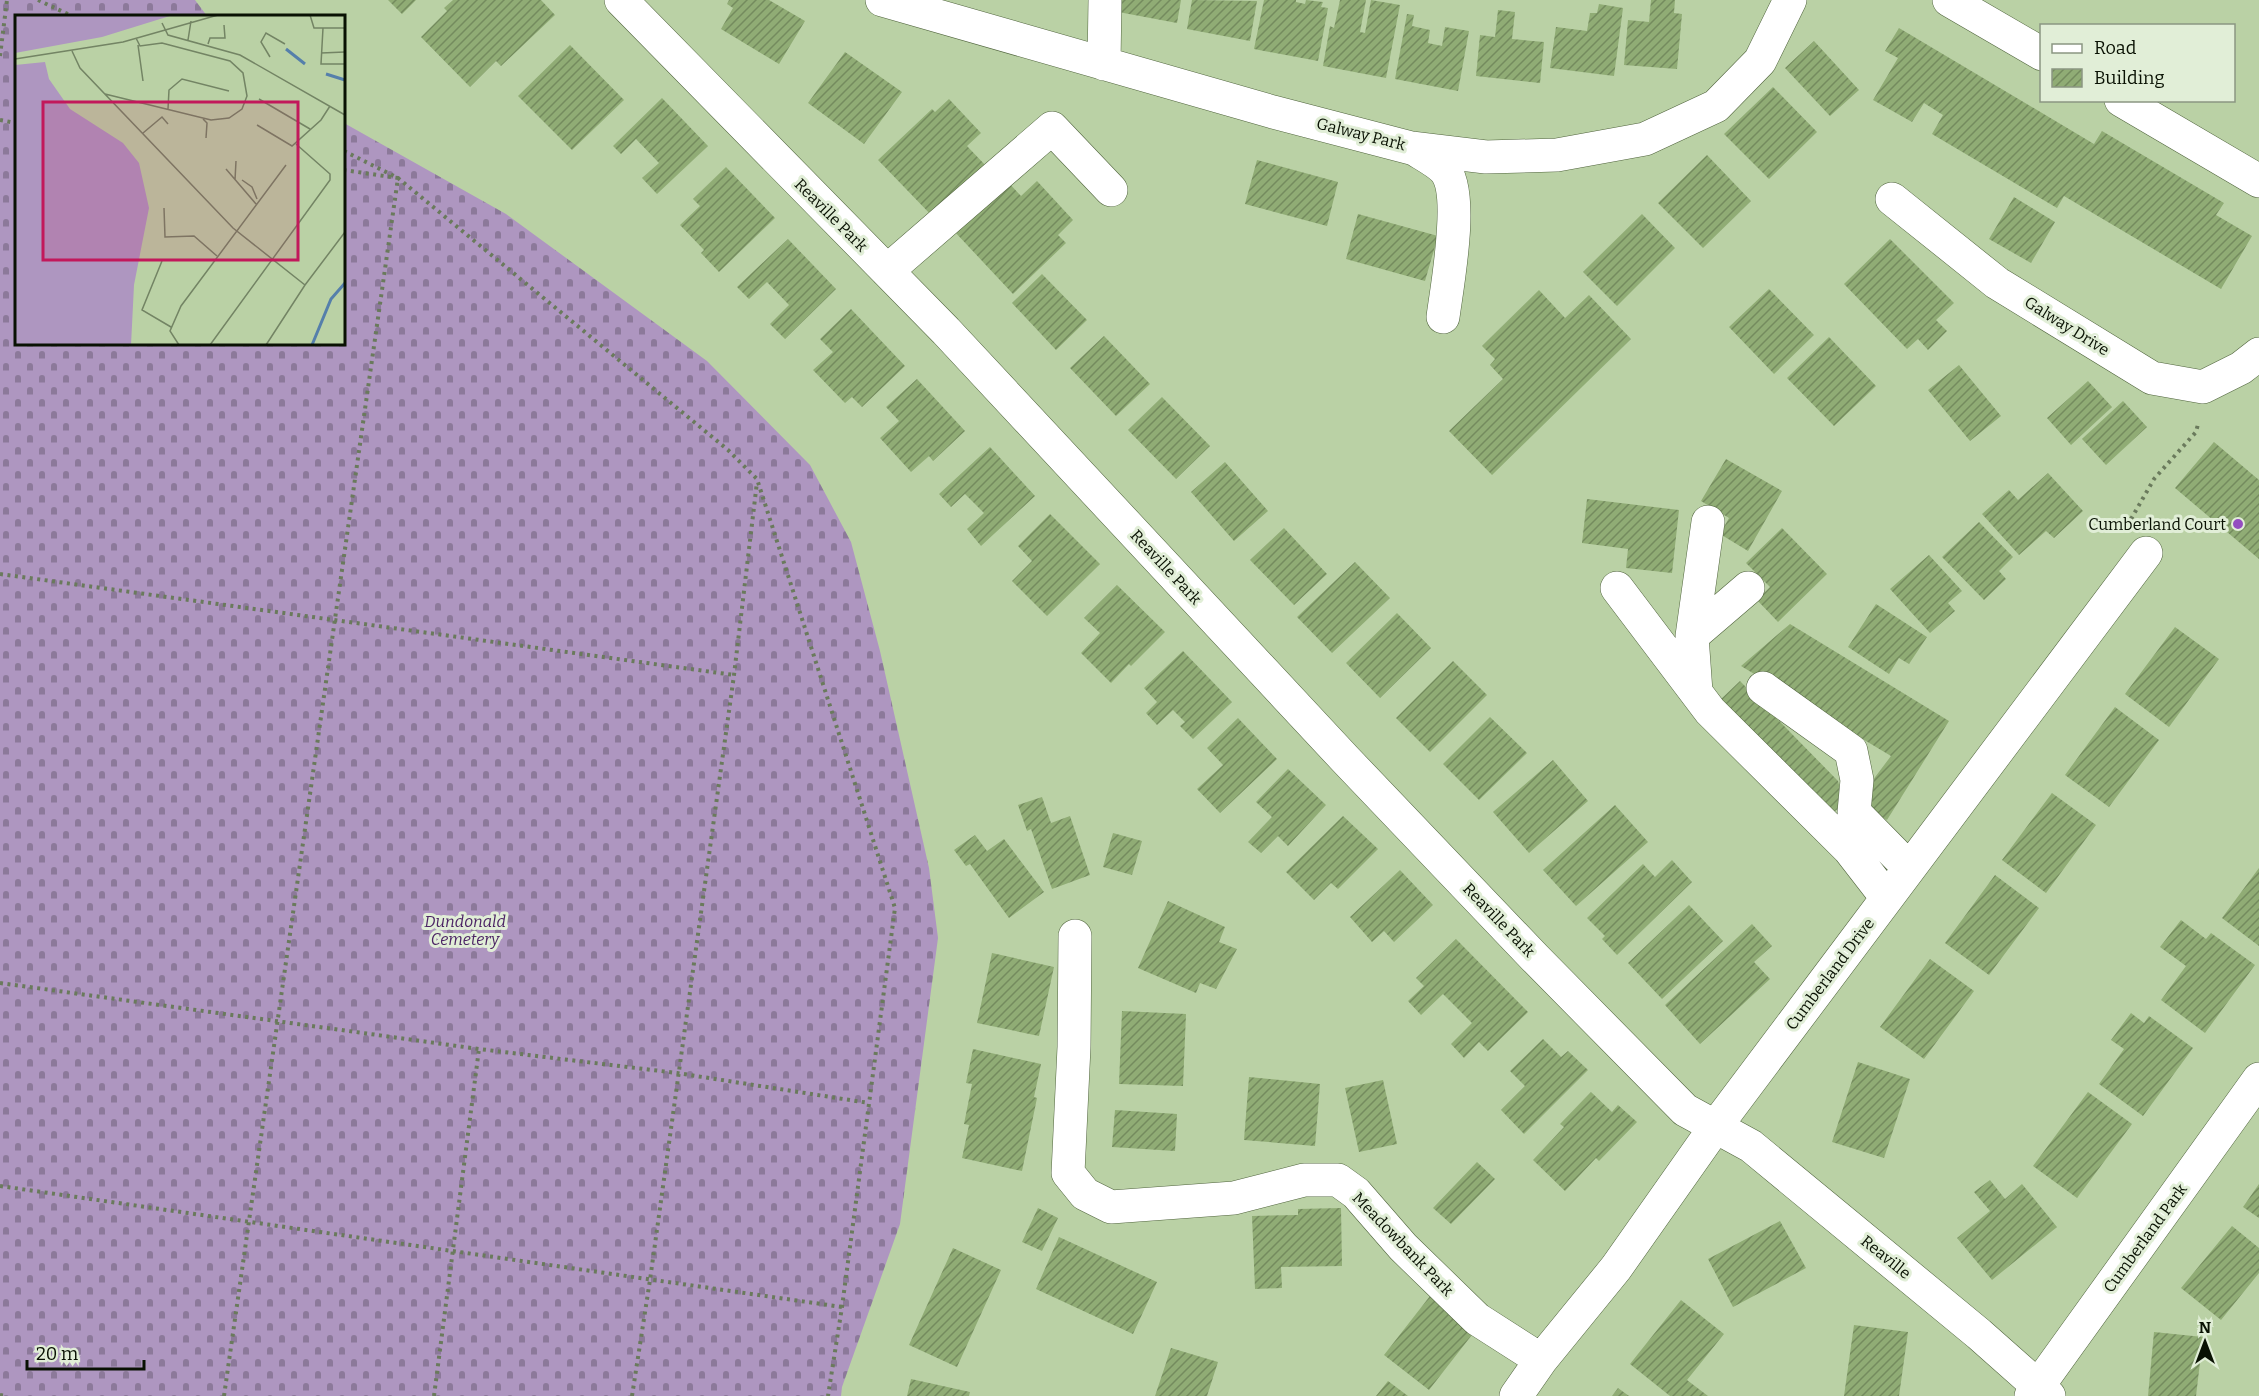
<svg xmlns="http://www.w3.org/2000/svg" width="2259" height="1396" viewBox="0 0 2259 1396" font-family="Bitter,serif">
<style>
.cemetery{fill:url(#cemetery-stones)}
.building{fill:url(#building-hatch)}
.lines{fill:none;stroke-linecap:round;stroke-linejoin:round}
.minor-casing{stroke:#50643d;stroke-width:34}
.path{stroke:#6a7a5c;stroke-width:4;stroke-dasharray:3 4.5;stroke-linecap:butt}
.minor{stroke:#fff;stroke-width:33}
.poi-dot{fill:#944dc0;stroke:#e1eed7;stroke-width:2}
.labels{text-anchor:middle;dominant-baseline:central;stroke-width:6;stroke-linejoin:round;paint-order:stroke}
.street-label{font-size:16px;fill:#091103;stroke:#e1eed7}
.poi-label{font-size:16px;fill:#091103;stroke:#e1eed7;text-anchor:end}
.park-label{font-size:16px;font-style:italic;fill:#4c2465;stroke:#e1eed7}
.inset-river{fill:none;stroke:#557fab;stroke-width:3}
.inset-road{fill:none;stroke:#738464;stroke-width:1.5}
.view{fill:#c2185b;fill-opacity:0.15;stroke:#c2185b;stroke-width:3}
.inset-edge{fill:none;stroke:#091103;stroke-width:3}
</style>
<defs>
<pattern id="cemetery-stones" width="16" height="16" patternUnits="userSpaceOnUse" patternTransform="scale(1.5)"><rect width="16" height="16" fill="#ae96c0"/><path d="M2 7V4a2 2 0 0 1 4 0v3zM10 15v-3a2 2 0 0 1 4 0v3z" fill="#8c799a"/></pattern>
<pattern id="building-hatch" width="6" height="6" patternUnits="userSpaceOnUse" patternTransform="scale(1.5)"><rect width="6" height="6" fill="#90ac75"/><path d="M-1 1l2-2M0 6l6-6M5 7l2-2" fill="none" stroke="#748b5e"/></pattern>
</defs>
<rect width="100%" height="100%" fill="#bad1a5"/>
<path class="cemetery" d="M0,0H195L207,16H16V344H344V123L506,214L707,361L810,465L851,542L880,651L929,868L938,938L900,1224L842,1387L841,1396H0Z"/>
<path class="building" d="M388,0H416L402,14Z
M453,0H541L555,15L501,66L496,61L470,87L421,37L447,11L444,8Z
M729,0H769L805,21L779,64L721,29L733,8L727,4Z
M1115,0H1181L1177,23L1113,11Z
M1192,0L1257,1L1250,41L1187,29Z
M1264,0H1296V2L1305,4L1306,0L1323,2L1321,7L1328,8L1318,61L1254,49Z
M1340,0H1366L1360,32L1365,33L1371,0L1400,5L1386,78L1323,66L1330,26L1334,28Z
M1651,0H1675L1674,13L1682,14L1677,69L1624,65L1628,20L1649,22Z
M1599,4L1623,8L1614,76L1550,68L1556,27L1587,31L1590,13H1597Z
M1498,10L1515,12L1512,39L1544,42L1540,83L1476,76L1480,35L1495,37Z
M1407,14L1414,15L1412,26L1430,30L1428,43L1442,46L1445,27L1469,31L1458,91L1395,79Z
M1899,28L2094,144L2102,131L2224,203L2216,215L2252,236L2221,289L2064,196L2057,208L1932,134L1943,115L1924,103L1912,122L1873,100L1898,58L1885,51Z
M1814,41L1859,90L1830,116L1785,68Z
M570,45L624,100L572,150L518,96Z
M845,52L902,92L864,144L808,103Z
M1773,87L1817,132L1769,179L1724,134Z
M662,98L708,146L657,194L642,178L659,163L636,139L621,154L613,146Z
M949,99L981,133L967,146L987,167L934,218L878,160L932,109L935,112Z
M1707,155L1751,201L1703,248L1658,203Z
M1257,160L1338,182L1327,226L1245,204Z
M726,167L775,218L719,272L701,253L704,250L680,225L700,206L693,199Z
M1007,181L1021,196L1037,181L1073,220L1058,235L1066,243L1013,294L954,231Z
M2014,197L2055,222L2031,263L1989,239Z
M1358,214L1438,236L1425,281L1346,259Z
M1642,214L1675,248L1617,306L1583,272Z
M788,239L836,289L785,339L770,324L789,305L767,282L749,299L737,287Z
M1890,239L1954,303L1936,320L1947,331L1928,350L1918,339L1907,349L1844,284Z
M1042,274L1087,320L1056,350L1012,303Z
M1769,289L1814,335L1774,374L1729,327Z
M1539,290L1565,318L1589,295L1631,339L1492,475L1449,431L1503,379L1490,365L1495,359L1482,346Z
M851,309L905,366L862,407L852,397L845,403L813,370L833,352L820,339Z
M1104,336L1150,384L1116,416L1070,368Z
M1829,337L1876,386L1834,426L1787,378Z
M1959,365L2001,416L1970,441L1928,390Z
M917,379L965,431L933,461L929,456L911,472L880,438L899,421L886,407Z
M2088,381L2112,407L2071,445L2047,418Z
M1162,397L1210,446L1176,479L1128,430Z
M2123,401L2147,427L2106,465L2082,439Z
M2214,442L2259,480V559L2175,488Z
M990,447L1035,496L981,546L967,529L984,513L965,494L951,507L939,494Z
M1726,459L1782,491L1748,551L1720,534L1729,518L1701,501Z
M1225,462L1268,511L1234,541L1191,492Z
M2048,473L2083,511L2054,538L2046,531L2019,555L1982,514L2009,490L2018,500Z
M1587,499L1679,510L1672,573L1626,568L1628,549L1582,543Z
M1050,514L1100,564L1047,616L1012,581L1032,561L1018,546Z
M1979,522L2013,557L1999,571L2006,579L1984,600L1942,557Z
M1284,528L1327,574L1294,605L1250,560Z
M1782,528L1827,574L1778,622L1757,600L1770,587L1746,563Z
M1929,555L1962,591L1948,603L1955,611L1930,633L1890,589Z
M1355,562L1390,598L1332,653L1297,617Z
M1117,585L1165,632L1131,666L1129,664L1111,683L1081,653L1100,633L1084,618Z
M1876,604L1927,637L1909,664L1899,658L1889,674L1848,647Z
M1397,613L1431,648L1380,698L1346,663Z
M1790,624L1949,721L1887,820L1857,801L1891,756L1741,666Z
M2175,627L2219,659L2169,727L2125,694Z
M1183,651L1232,702L1193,739L1180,726L1185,722L1173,710L1157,725L1146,713L1157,702L1144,688Z
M1453,661L1487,695L1430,752L1396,718Z
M1740,681L1838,781L1844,804L1830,815L1719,701Z
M2115,707L2159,740L2109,807L2065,775Z
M1490,717L1527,753L1479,800L1443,764Z
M1238,718L1277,759L1220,813L1197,789L1223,765L1207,748Z
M1553,760L1588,801L1529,853L1493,812Z
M1288,769L1326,805L1288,846L1278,836L1261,853L1248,842L1272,817L1256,802Z
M2052,793L2096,825L2046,893L2002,860Z
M1042,797L1051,823L1070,816L1090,875L1052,889L1031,829L1027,831L1018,805Z
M1615,805L1648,842L1576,906L1543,870Z
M1343,816L1378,849L1338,889L1331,883L1314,900L1286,872Z
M1113,833L1142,841L1132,875L1103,867Z
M975,835L987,851L1004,839L1044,892L1009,918L970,864L966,866L954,850Z
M1672,860L1692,882L1617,955L1602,939L1605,936L1587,918L1643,864L1655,877Z
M2259,868V946L2222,918Z
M1400,870L1433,905L1394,942L1384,931L1372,942L1350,917Z
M1995,875L2039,908L1989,975L1945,943Z
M1168,901L1225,927L1219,942L1237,949L1216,989L1200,983L1196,993L1138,968Z
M1689,905L1723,941L1662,999L1628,963Z
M2181,920L2206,939L2211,933L2255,965L2205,1033L2161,1000L2186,966L2160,947Z
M1752,924L1772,946L1754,962L1770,979L1700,1044L1665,1005Z
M1456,939L1528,1012L1488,1051L1479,1042L1464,1058L1451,1044L1472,1023L1443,994L1421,1015L1408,1001L1424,986L1416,978Z
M992,953L1054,967L1039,1036L977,1023Z
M1930,959L1974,991L1924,1059L1880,1027Z
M1122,1011L1186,1014L1183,1086L1119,1084Z
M2131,1013L2144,1023L2149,1016L2193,1048L2143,1116L2099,1084L2124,1049L2111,1040Z
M1543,1039L1561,1057L1568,1051L1588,1070L1524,1134L1501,1110L1525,1086L1510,1071Z
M973,1049L1041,1064L1034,1097L1037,1098L1022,1171L962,1158L969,1125L964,1124L972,1084L966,1083Z
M1858,1062L1910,1079L1884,1158L1832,1142Z
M1249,1077L1320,1084L1315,1146L1244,1140Z
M1383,1080L1397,1144L1359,1152L1345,1088Z
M1591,1092L1612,1112L1618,1105L1637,1122L1599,1161L1596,1158L1565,1191L1533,1160L1564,1127L1560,1124Z
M2088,1092L2132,1124L2077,1198L2033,1166Z
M1115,1110L1177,1114L1175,1151L1112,1147Z
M1477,1162L1495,1179L1451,1224L1433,1208Z
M1990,1180L2005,1199L2022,1184L2057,1227L1992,1280L1957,1238L1990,1211L1974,1192Z
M2259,1184V1218L2243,1207Z
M1038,1208L1058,1218L1042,1251L1022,1242Z
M1341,1208L1342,1266L1281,1267L1282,1288L1255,1289L1252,1216L1298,1215V1209Z
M1780,1221L1806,1268L1733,1307L1708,1259Z
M2232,1226L2259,1248V1273L2221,1320L2181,1288Z
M1059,1237L1157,1282L1133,1334L1036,1289Z
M953,1248L1001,1270L957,1367L909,1345Z
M1430,1296L1475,1331L1429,1390L1384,1355Z
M1681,1300L1724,1334L1687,1380L1708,1396H1670L1630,1364Z
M1854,1325L1908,1332L1899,1396H1844Z
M2154,1332L2203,1337L2196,1396H2148Z
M1171,1348L1218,1362L1207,1396H1155Z
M911,1379L970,1392L969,1396H907Z
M1388,1381L1408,1396H1376Z
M1618,1388L1629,1396H1612Z"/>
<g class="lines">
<defs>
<path id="minor" d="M621,0L946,331L1346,760L1535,958L1685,1110L1751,1146L1979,1334L2049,1396
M882,0L1273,112L1411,148L1486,157L1557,155L1645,139L1716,106L1760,61L1790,0
M1949,0L2042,54
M1104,64L1105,0
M2121,100L2259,181
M1413,148C1422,154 1436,161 1444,169C1465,192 1447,286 1443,317
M1892,199L1997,283L2152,378L2203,387L2241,368L2259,354
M887,271L1052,128L1111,190
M1617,588L1710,711L1849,849L1887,898
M1692,636L1748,588
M1763,688L1851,751L1857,780L1854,812L1909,868
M1696,692L1692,636L1708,522
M1075,936L1074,1047L1068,1173L1085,1194L1111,1207L1234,1198L1304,1180H1338L1356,1193L1403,1247L1477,1319L1541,1360
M1516,1396L1541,1360L1616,1268L1716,1126L2146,553
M2031,1396L2259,1079"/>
</defs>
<use href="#minor" class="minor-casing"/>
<path class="path" d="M38,0L72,16
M0,56L7,0
M0,120L16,123
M344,151L398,178L728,450L757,479L895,908L842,1307L828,1396
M2131,519L2154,479L2196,432L2198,424
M0,574L734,675
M0,983L479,1049L677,1073L869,1103
M0,1186L842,1307
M0,1395L7,1396
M224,1396L398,178L344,170
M434,1396L479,1049
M632,1396L650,1280L734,675L757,482"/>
<use href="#minor" class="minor"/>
</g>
<circle class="poi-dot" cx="2238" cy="524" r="6"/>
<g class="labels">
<g class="street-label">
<text transform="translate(1361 134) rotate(14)">Galway Park</text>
<text transform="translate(831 215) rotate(45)">Reaville Park</text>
<text transform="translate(2067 326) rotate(32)">Galway Drive</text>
<text transform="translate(1166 567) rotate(47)">Reaville Park</text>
<text transform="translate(1499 920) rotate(46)">Reaville Park</text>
<text transform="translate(1830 974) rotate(-53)">Cumberland Drive</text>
<text transform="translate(2145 1238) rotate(-54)">Cumberland Park</text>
<text transform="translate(1403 1244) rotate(46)">Meadowbank Park</text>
<text transform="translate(1886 1257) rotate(39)">Reaville</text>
</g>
<g class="poi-label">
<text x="2226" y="524">Cumberland Court</text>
</g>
<g class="park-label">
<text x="465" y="921">Dundonald<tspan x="465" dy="18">Cemetery</tspan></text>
</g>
</g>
<g transform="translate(15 15)">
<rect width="330" height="330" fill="#bad1a5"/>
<path d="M0,0H158L87,22L0,38Z" fill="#ae96c0"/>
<path d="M30,47L34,64L55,94L108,128L124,148L134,193L119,270L116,330H0V50Z" fill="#ae96c0"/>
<path class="inset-river" d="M271,34L290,49M311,59L330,65M297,330L316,284L330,268"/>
<path class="inset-road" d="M295,0L299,13H330M147,8L153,20L225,40L330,100M308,13L306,49H330M173,25L176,6M193,29L195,23H210L209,10M123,30L128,66M57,36L65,53L218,213L290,270M306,38L330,37M255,42L246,27L251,18L270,29M0,44L108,27L203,0M90,79L196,105L214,103L227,94L232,81L228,58L215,46L147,28L125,31L121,23M244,84L295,114M153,94L154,75L167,64L214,76M188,104L192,108L191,123M242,110L277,131L306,105L315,91M128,118L147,102L153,109M211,154L241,189M220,165L221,146M227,165L237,172L242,184M149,193L150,222L179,221L202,241M147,246L127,295L156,312M164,330L155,316L166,291L271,150M195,330L315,165V159L281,129M251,330L290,270L330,217"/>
<path class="view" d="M28,87H283V245H28Z"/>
<rect width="330" height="330" class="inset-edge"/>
</g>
<rect x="2040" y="24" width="195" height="78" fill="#e1eed7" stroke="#8b9682" stroke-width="1.5"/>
<rect x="2052" y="44" width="30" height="9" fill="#ffffff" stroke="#8b9682" stroke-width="1.5"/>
<text x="2094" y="54" font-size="18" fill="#091103">Road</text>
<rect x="2052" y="69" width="30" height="18" fill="url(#building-hatch)" stroke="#8b9682" stroke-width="1.5"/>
<text x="2094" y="84" font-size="18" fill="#091103">Building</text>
<g transform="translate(2205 1342)" stroke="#e1eed7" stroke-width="4.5" paint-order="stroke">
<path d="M0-4.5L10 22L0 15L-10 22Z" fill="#091103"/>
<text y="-9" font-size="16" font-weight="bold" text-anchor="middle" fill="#091103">N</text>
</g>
<path d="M27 1360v9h117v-9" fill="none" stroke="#091103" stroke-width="3"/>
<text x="36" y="1360" font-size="18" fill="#091103" stroke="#e1eed7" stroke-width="4.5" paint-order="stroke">20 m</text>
</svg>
